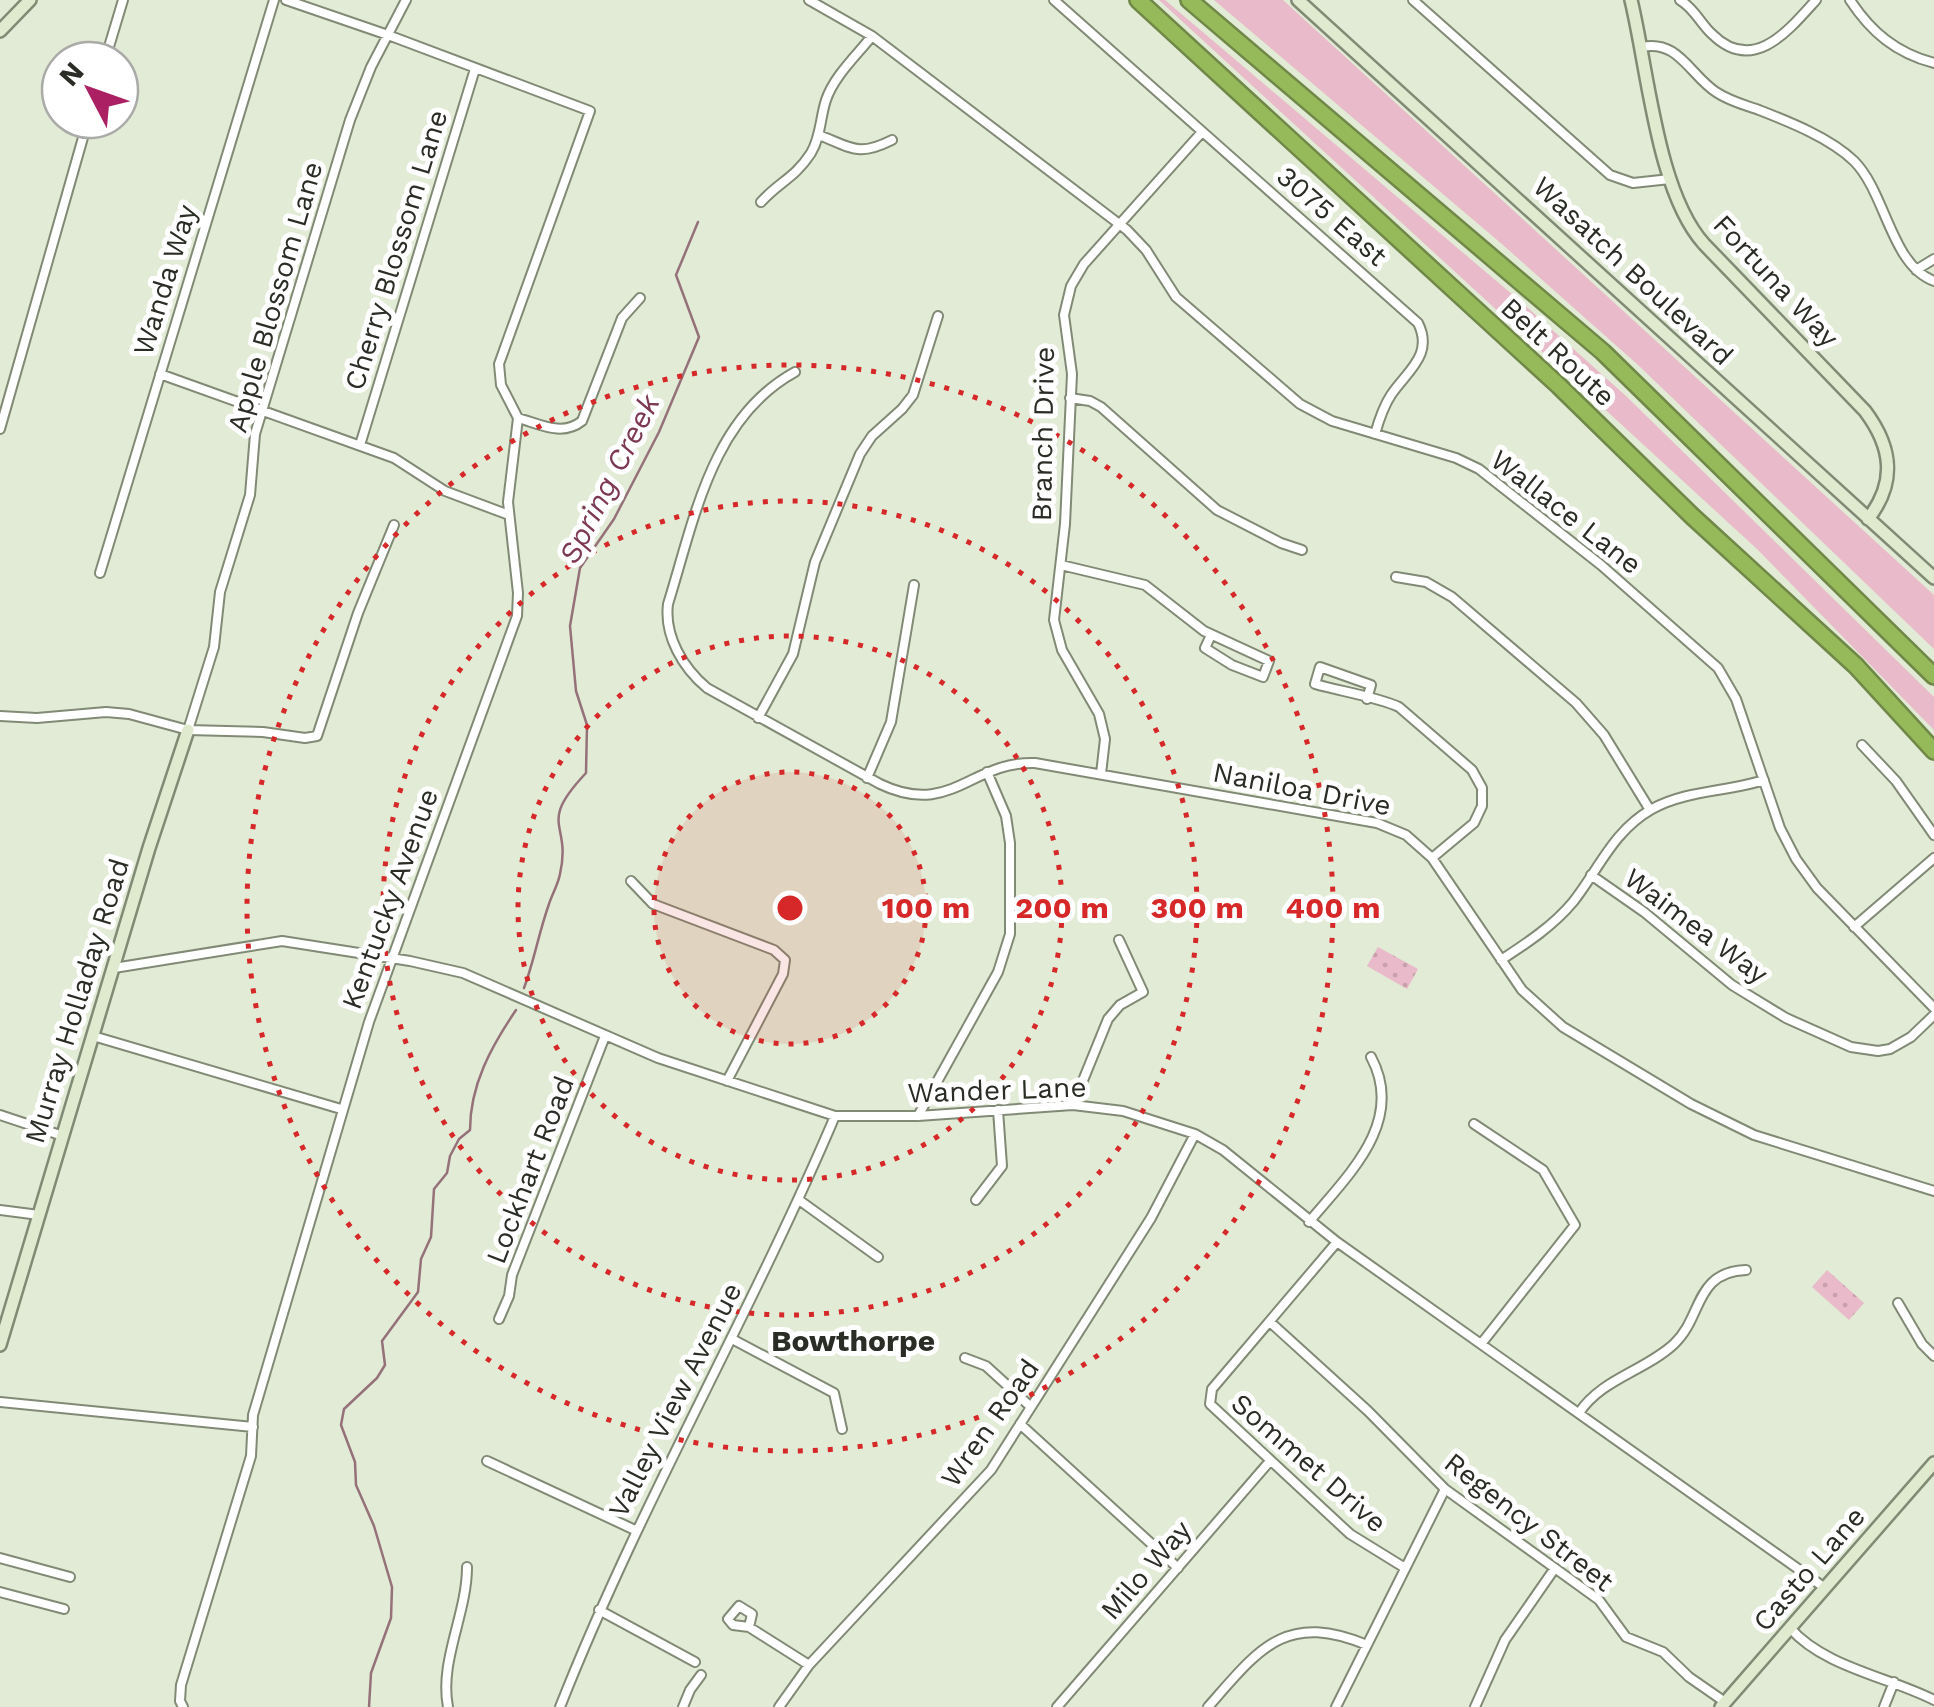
<svg xmlns="http://www.w3.org/2000/svg" width="1934" height="1707" viewBox="0 0 1934 1707" font-family="'Work Sans',sans-serif">
<style>
.grass{fill:#e9bac9}
.park{fill:url(#park-dots)}
.lines{fill:none;stroke-linecap:round;stroke-linejoin:round}
.stream{stroke:#95717a;stroke-width:2.5}
.street-casing{stroke:#818a75;stroke-width:12}
.secondary-casing{stroke:#818a75;stroke-width:16}
.highway-casing{stroke:#708847;stroke-width:20}
.street{stroke:#fff;stroke-width:8}
.secondary{stroke:#e0eace;stroke-width:11}
.highway{stroke:#96b95a;stroke-width:15}
.ring{fill:none;stroke:#d62828;stroke-width:5;stroke-dasharray:5 10}
.labels{text-anchor:middle;dominant-baseline:central;stroke-width:10;stroke-linejoin:round;paint-order:stroke}
.street-label{font-size:28px;fill:#2a2d25;stroke:#fff}
.water-label{font-size:30px;font-style:italic;fill:#7d3953;stroke:#fff}
.neighbourhood-label{font-size:30px;font-weight:bold;fill:#2a2d25;stroke:#fff}
.centre{fill:#d62828;stroke:#fff;stroke-width:5}
.ring-label{font-size:30px;text-anchor:middle;font-weight:bold;fill:#d62828;stroke:#fff;stroke-width:10;stroke-linejoin:round;paint-order:stroke}
</style>
<defs>
<pattern id="park-dots" width="8" height="8" patternUnits="userSpaceOnUse" patternTransform="scale(2.5)"><rect width="8" height="8" fill="#e9bac9"/><path d="M2 2h.1M6 6h.1" fill="none" stroke="#c8a0ac" stroke-width="1.8" stroke-linecap="round"/></pattern>
</defs>
<rect width="100%" height="100%" fill="#e2ebd5"/>
<path class="grass" d="M1159,0H1165L1520,301L1626,396L1934,697V730L1757,549Z
M1214,0H1283L1934,595V649L1637,364L1503,245Z"/>
<path class="park" d="M1378,947L1418,969L1407,989L1367,966Z
M1827,1270L1864,1303L1849,1320L1812,1287Z"/>
<g class="lines">
<path class="stream" d="M524,988C534,961 539,932 549,904C552,894 558,885 560,874C572,821 536,826 586,773L587,725L576,691L570,626L580,568L614,519L659,432L699,337L676,275L698,222
M369,1707L371,1673L391,1618L392,1587L374,1526L356,1485L355,1462L341,1425L344,1409L377,1378L385,1365L382,1341L418,1292L421,1259L431,1237L434,1189L447,1173L450,1156L459,1139L470,1130C470,1085 491,1047 516,1010"/>
<defs>
<path id="street" d="M809,0L872,36L1127,230L1146,250L1176,297L1300,404L1332,421L1456,458L1479,469L1601,565L1718,668L1736,699L1780,828L1796,859L1817,888L1934,1008
M1054,0L1418,323C1434,355 1407,371 1391,395C1383,407 1379,420 1375,434
M1413,0L1610,175L1633,183L1670,179
M1680,0C1695,9 1700,23 1712,34C1753,75 1789,30 1816,0
M1850,0C1871,32 1896,53 1934,63
M1642,47C1678,39 1690,75 1716,92C1729,101 1745,105 1759,110C1790,122 1830,138 1854,161C1886,193 1891,265 1934,281
M105,60L123,0
M819,135C852,148 858,157 892,140
M761,202C780,181 794,179 811,153C821,136 820,118 826,100C834,76 857,55 872,36
M1916,270L1934,259
M795,372C711,418 694,521 668,604C664,636 683,668 707,688L880,784C951,818 970,761 1035,763L1377,823L1406,835L1432,858L1522,990L1563,1027L1691,1104L1754,1135L1934,1191
M160,374L394,458L445,491L509,515
M1070,398L1090,401L1101,407L1217,510L1281,543L1302,550
M518,418C540,424 562,437 582,421L622,318L640,298
M0,429L88,120
M360,445L475,69
M1061,565L1145,585L1204,631L1269,661L1263,677L1232,665L1205,648L1211,635
M100,573L274,0
M1396,577L1426,582L1452,597L1576,703L1604,735L1650,810
M1367,699L1371,685L1320,667L1315,684C1339,691 1378,697 1399,707L1472,770L1482,788V806L1474,823L1432,858
M0,716L37,718L106,712L129,714L188,730L263,732L305,738L317,736L358,613L394,525
M758,718L793,654L815,562L860,454L872,436L902,409L913,395L938,316
M188,730L214,647L220,592L250,495L255,434L350,120L371,67L406,0
M1862,745L1896,781L1934,835
M1101,774L1105,739L1099,714L1062,650L1054,620L1065,524L1072,374L1064,315L1071,286L1084,264L1202,132
M867,778L891,722L914,585
M1591,875L1644,912L1732,985L1786,1018L1851,1047L1878,1051L1890,1049L1911,1037L1934,1015
M631,881L653,904L774,950L785,960L783,974L727,1081
M1854,927L1934,858
M1501,960C1527,943 1553,926 1573,902C1599,869 1613,831 1652,809C1686,790 1727,792 1764,780
M114,968L282,941L410,961L463,973L658,1058L835,1116H918L1073,1105L1123,1111L1195,1134L1223,1150L1337,1242L1825,1588
M93,1036L341,1109
M1073,1105L1108,1019L1120,1005L1143,992L1119,940
M0,1115L63,1136
M918,1116L998,972L1010,934V843L1006,816L987,772
M1474,1124L1543,1170L1575,1225L1481,1344
M799,1200L878,1257
M976,1200L1002,1166L998,1110
M0,1210L39,1215
M1309,1222C1348,1175 1406,1122 1371,1057
M1337,1242L1212,1389L1210,1404L1350,1534L1405,1568
M1898,1303L1922,1344L1934,1356
M499,1319L509,1296L512,1275L605,1036
M1270,1322L1368,1411L1445,1489L1599,1600L1626,1637L1663,1652L1689,1677L1725,1702
M732,1339L834,1393L842,1429
M965,1358L986,1366L1031,1407
M0,1402L253,1427
M1579,1413C1601,1379 1645,1371 1674,1344C1703,1317 1694,1272 1746,1270
M1020,1424L1178,1568
M487,1461L635,1530
M0,1558L70,1577
M0,1592L64,1609
M599,1610L695,1662
M749,1627L752,1614L739,1606L728,1619L733,1625L749,1627L809,1665
M1790,1628C1824,1667 1889,1677 1934,1700
M183,1707L180,1701L181,1685L251,1456L253,1415L369,1022L517,616L518,593L508,502L518,418L501,385L499,364L590,111L388,35L286,0
M448,1707C439,1661 467,1614 467,1567
M560,1707C640,1504 750,1316 835,1116
M683,1707L690,1690L701,1675
M779,1707L809,1665L991,1470L1151,1218L1195,1134
M1057,1707L1270,1461
M1208,1707C1259,1649 1285,1611 1367,1645
M1336,1707L1445,1489
M1475,1707L1505,1640L1555,1568
M1884,1707L1894,1682"/>
<path id="secondary" d="M1298,0L1934,578
M1631,0C1648,70 1657,192 1704,244L1865,411C1892,447 1897,482 1868,519
M0,31L30,0
M0,1345L149,848L188,730
M1721,1707L1934,1463"/>
<path id="highway" d="M1138,0L1559,386L1692,516L1856,666L1934,751
M1189,0L1603,352L1934,676"/>
</defs>
<use href="#street" class="street-casing"/>
<use href="#secondary" class="secondary-casing"/>
<use href="#highway" class="highway-casing"/>
<use href="#street" class="street"/>
<use href="#secondary" class="secondary"/>
<use href="#highway" class="highway"/>
</g>
<circle cx="790" cy="908" r="136" fill="#d62828" fill-opacity=".12"/>
<g class="ring">
<circle cx="790" cy="908" r="136"/>
<circle cx="790" cy="908" r="272"/>
<circle cx="790" cy="908" r="407"/>
<circle cx="790" cy="908" r="543"/>
</g>
<g class="labels">
<g class="street-label">
<text transform="translate(1332 216) rotate(41)">3075 East</text>
<text transform="translate(396 250) rotate(-73)">Cherry Blossom Lane</text>
<text transform="translate(1633 271) rotate(43)">Wasatch Boulevard</text>
<text transform="translate(165 280) rotate(-73)">Wanda Way</text>
<text transform="translate(1776 281) rotate(47)">Fortuna Way</text>
<text transform="translate(275 297) rotate(-74)">Apple Blossom Lane</text>
<text transform="translate(1558 352) rotate(43)">Belt Route</text>
<text transform="translate(1043 434) rotate(-89)">Branch Drive</text>
<text transform="translate(1566 512) rotate(38)">Wallace Lane</text>
<text transform="translate(1302 789) rotate(11)">Naniloa Drive</text>
<text transform="translate(390 899) rotate(-70)">Kentucky Avenue</text>
<text transform="translate(1696 926) rotate(37)">Waimea Way</text>
<text transform="translate(77 1001) rotate(-73)">Murray Holladay Road</text>
<text transform="translate(997 1090) rotate(-2)">Wander Lane</text>
<text transform="translate(530 1170) rotate(-69)">Lockhart Road</text>
<text transform="translate(675 1400) rotate(-63)">Valley View Avenue</text>
<text transform="translate(990 1423) rotate(-55)">Wren Road</text>
<text transform="translate(1309 1463) rotate(41)">Sommet Drive</text>
<text transform="translate(1529 1522) rotate(38)">Regency Street</text>
<text transform="translate(1809 1569) rotate(-49)">Casto Lane</text>
<text transform="translate(1146 1570) rotate(-49)">Milo Way</text>
</g>
<g class="water-label">
<text transform="translate(609 479) rotate(-63)">Spring Creek</text>
</g>
<g class="neighbourhood-label">
<text x="853" y="1340">Bowthorpe</text>
</g>
</g>
<circle cx="790" cy="908" r="15" class="centre"/>
<g class="ring-label">
<text x="926" y="918">100 m</text>
<text x="1062" y="918">200 m</text>
<text x="1197" y="918">300 m</text>
<text x="1333" y="918">400 m</text>
</g>
<g transform="translate(90 90) rotate(311)"><circle r="48" fill="#ffffff" stroke="#aaaba8" stroke-width="2.5"/>
<path d="M0-8L18 38L0 25L-18 38Z" fill="#ab2062"/>
<text y="-15" font-size="28" font-weight="bold" text-anchor="middle" fill="#2a2d25">N</text>
</g>
</svg>
